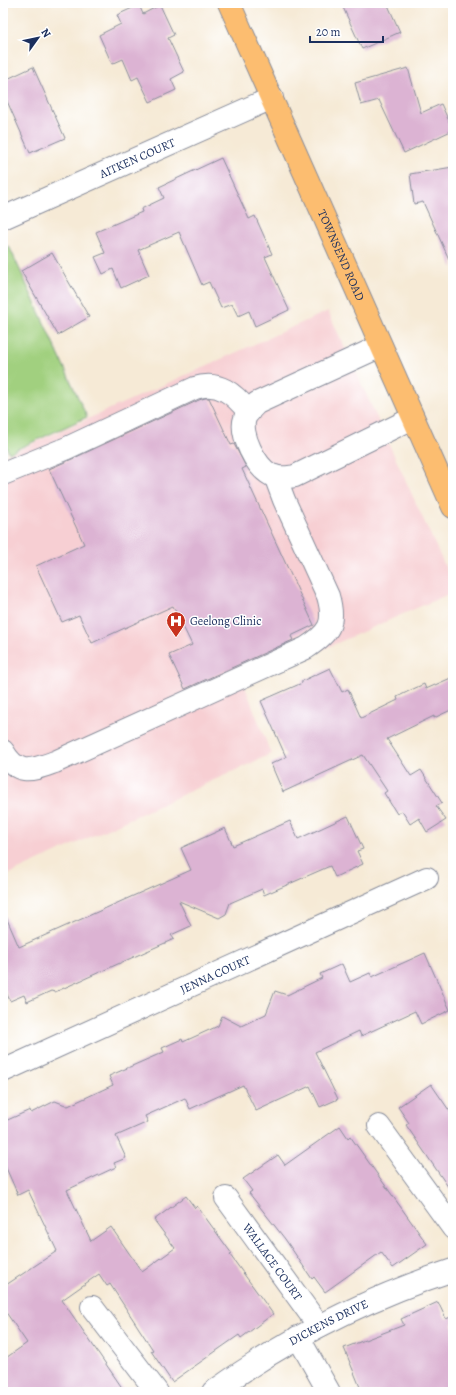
<svg xmlns="http://www.w3.org/2000/svg" width="456" height="1395" font-family="Alegreya,serif">
<rect width="100%" height="100%" fill="#fff"/>
<filter id="ink" filterUnits="userSpaceOnUse"><feTurbulence type="fractalNoise" baseFrequency=".025" numOctaves="2"/><feDisplacementMap in="SourceGraphic" scale="8" xChannelSelector="R" yChannelSelector="G"/><feConvolveMatrix kernelMatrix="1 2 1 2 8 2 1 2 1" color-interpolation-filters="sRGB"/></filter>
<filter id="wash" filterUnits="userSpaceOnUse"><feTurbulence type="fractalNoise" baseFrequency=".012" numOctaves="4" result="noise"/><feDisplacementMap in="SourceGraphic" scale="16" xChannelSelector="R" yChannelSelector="G"/><feGaussianBlur stdDeviation="0.9" result="paint"/><feColorMatrix in="noise" values="0 0 0 0 0 0 0 0 0 0 0 0 0 0 0 0 0 1.4 0 .05"/><feComposite in="paint" operator="in"/></filter>
<g filter="url(#wash)">
<rect width="100%" height="100%" fill="#f6ead6"/>
<path fill="#f7cfd3" d="M328 311 453 584V592L244 684 271 754 3 877V457Z"/>
<path fill="#a1d07f" stroke="#5e806e" d="M9 246 87 417 9 453 3 440V249Z"/>
<g id="blocks">
<path fill="#dcb3d3" d="M341 3H387L400 32 362 49Z
M139 5 143 14 160 5 174 35 168 38 184 72 171 79 176 90 150 102 138 77 132 80 123 59 112 64 99 35 121 24 117 15Z
M33 67 65 138 30 153 3 92V81Z
M408 68 421 113 441 104 453 130 404 153 379 100 361 105 355 83Z
M221 158 249 219 255 216 272 254 265 257 289 310 255 326 249 311 238 316 232 304 221 308 209 282 202 285 179 232 138 250 149 275 121 288 113 269 103 274 95 257 105 253 96 232 142 212 141 209 164 198 159 187Z
M453 167V268L423 202 414 204 410 174Z
M52 253 89 317 58 335 21 271Z
M205 398H209L231 445 234 444 246 467 242 469 314 625 291 636 293 640 185 689 169 655 192 645 173 606 92 643 79 615 62 622 36 566 84 544 49 469 72 459 199 400Z
M330 668 342 692 348 689 361 718 398 700 397 697 411 690 424 684 426 689 453 677V709L434 718V716L387 739 411 776 421 770 442 803 436 806 446 820 427 832 419 818 410 824 402 811 397 814 384 793 387 791 363 755 283 792 271 764 286 757 261 701 302 683V681Z
M348 816 363 849 357 851 363 864 335 877 330 866 264 895 262 889 230 903 226 914 219 918 179 901 191 926 171 935 174 939 55 992 51 991 27 1002 24 995 10 1001 3 985V910L19 947 191 870 181 848 225 828 233 846 290 821 298 839Z
M425 953 450 1010 421 1024 415 1011 361 1036 359 1031 315 1052 338 1099 320 1107 310 1086 256 1111 243 1085 190 1109 185 1098 145 1116 148 1122 116 1136 126 1158 114 1163 116 1167 67 1190 91 1241 111 1227 142 1272 175 1248 154 1220 186 1196 195 1208 197 1206 232 1254 230 1255 273 1314 241 1338 239 1335 172 1382 151 1351 153 1350 110 1284 107 1286 99 1274 62 1300 125 1392H3V1360L27 1343 3 1308V1287L57 1251 28 1190 18 1195 3 1161V1122L30 1110 31 1113 55 1101 68 1106 113 1085 109 1076 164 1052 162 1048 182 1039 183 1042 218 1026 222 1016 241 1026 266 1014 275 991 287 995 322 978 320 974 342 964 350 982 370 973 372 977Z
M431 1084 453 1116V1194L406 1125 409 1123 398 1107Z
M340 1126 348 1138 350 1136 427 1244 393 1268 381 1252 325 1292 314 1277 312 1279 285 1239 249 1193 252 1191 243 1179 278 1155 285 1165Z
M438 1302 446 1319 453 1316V1392H362L344 1348 404 1325 401 1319Z"/>
</g>
</g>
<g filter="url(#ink)">
<use href="#blocks" fill-opacity="0" stroke="#888c9a" stroke-width="1"/>
<g fill="none" stroke-linecap="round" stroke-linejoin="round">
<defs>
<g id="minor">
<path id="s1" d="M3 218 272 98"/>
<path d="M381 346 257 403C252 408 247 412 245 418 239 434 256 467 271 475 278 479 288 477 295 476L413 418"/>
<path d="M3 474 67 448 195 388C219 380 234 394 249 412"/>
<path d="M3 751C18 777 32 770 55 762L306 648C329 633 336 624 328 596L284 500 275 476"/>
<path id="s2" d="M3 1071 427 878"/>
<path d="M379 1126 453 1228"/>
<path id="s3" d="M226 1198 319 1326"/>
<path d="M92 1307 157 1392"/>
<path d="M298 1337 329 1392"/>
<path id="s4" d="M213 1392C286 1339 367 1298 453 1270"/>
</g>
<g id="major">
<path id="s5" d="M229 3 453 507"/>
</g>
</defs>
<use href="#minor" stroke="#888c9a" stroke-width="24"/>
<use href="#major" stroke="#888c9a" stroke-width="24"/>
<use href="#minor" stroke="#fff" stroke-width="22"/>
<use href="#major" stroke="#fcbd6f" stroke-width="22"/>
</g>
</g>
<defs>
<symbol id="hospital-pin" viewBox="-11 -11 22 30"><path d="M0 17L-7.5 6A9.5 9.5 0 1 1 7.5 6Z" fill="#c8321e" stroke="#fff"/><path d="M-5-5h3v3.5h4V-5h3V5h-3V1.5h-4V5h-3Z" fill="#fff"/></symbol>
</defs>
<g fill-rule="evenodd">
<use href="#hospital-pin" x="165" y="610" width="22" height="30"/>
</g>
<g text-anchor="middle" stroke-width="3" stroke-linejoin="round" paint-order="stroke">
<g font-size="12" fill="#1b2f5e" stroke="#fff">
<text dy="4" stroke="none"><textPath href="#s1" startOffset="147">AITKEN COURT</textPath></text>
<text dy="4" stroke="none"><textPath href="#s5" startOffset="276">TOWNSEND ROAD</textPath></text>
<text dy="4" stroke="none"><textPath href="#s2" startOffset="233">JENNA COURT</textPath></text>
<text dy="4" stroke="none"><textPath href="#s3" startOffset="79">WALLACE COURT</textPath></text>
<text dy="4" stroke="none"><textPath href="#s4" startOffset="135">DICKENS DRIVE</textPath></text>
</g>
<g font-size="12" fill="#1b2f5e" stroke="#fff" text-anchor="start">
<text x="190" y="625">Geelong Clinic</text>
</g>
</g>
<rect width="456" height="1395" fill="none" stroke="#fff" stroke-width="16"/>
<g transform="translate(38 38) rotate(57)" stroke="#ffffff" stroke-width="3" paint-order="stroke">
<path d="M0-3L7 15L0 10L-7 15Z" fill="#1b2f5e"/>
<text y="-6" font-size="11" font-weight="bold" text-anchor="middle" fill="#1b2f5e">N</text>
</g>
<path d="M310 36v6h73v-6" fill="none" stroke="#1b2f5e" stroke-width="2"/>
<text x="316" y="36" font-size="12" fill="#1b2f5e" stroke="#ffffff" stroke-width="3" paint-order="stroke">20 m</text>
</svg>
